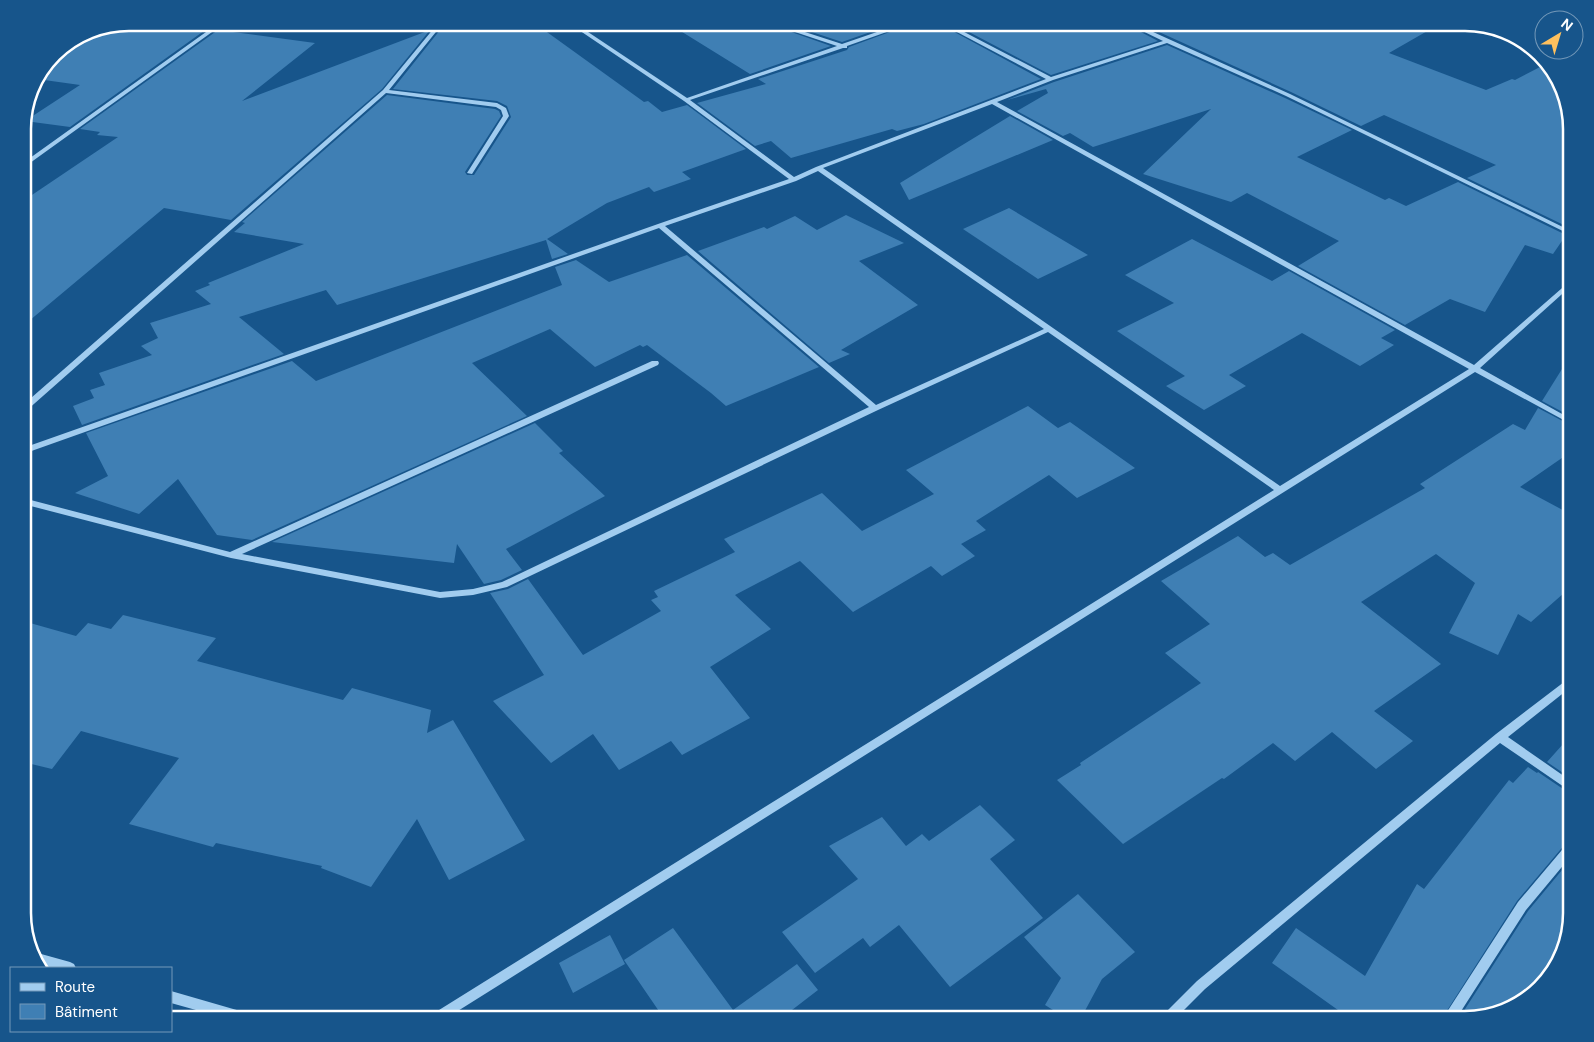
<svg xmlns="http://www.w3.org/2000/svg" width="1594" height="1042" font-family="'DM Sans',sans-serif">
<rect width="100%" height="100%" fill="#17558b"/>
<path fill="#3f7fb4" d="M129 22H192L206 24 201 28H208L70 127 25 121 80 85 37 79 47 63 115 25Z
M451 22H533L644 102 648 101 662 112 687 105 746 149 682 172 691 179 654 192 649 187 607 203 547 239 568 254 552 259 546 240 337 305 326 290 239 317 284 354 82 425 73 406 94 398 90 390 105 385 99 373 152 355 141 346 158 338 150 323 211 304 195 291 210 285 208 283 304 244 234 232 245 223 242 222 387 95 495 109 499 111 501 116 465 172 467 175H474L511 117 507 106 497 101 393 89 444 25Z
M666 22H763L831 46 750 74Z
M782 22H899L842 42Z
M917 22H936L1041 79 924 124 897 131 892 129 791 158 771 141 755 146 697 103 766 84 758 79 847 50 849 47Z
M950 22H1122L1158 41 1051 75Z
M1137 22H1443L1389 53 1486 90 1512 79 1515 80 1540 67 1553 71 1557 76 1572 129V225L1570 228 1467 178 1496 165 1384 115 1361 126 1291 92Z
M218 30 315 43 242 101 430 30 382 89 231 220 164 208 23 326V201L118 137 97 135 100 132 80 129Z
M1167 45 1285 98 1352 130 1297 157 1385 200 1389 198 1406 206 1458 182 1566 235 1553 254 1525 245 1485 312 1450 299 1405 325 1298 266 1339 241 1247 193 1231 202 1143 174 1211 109 1093 147 1070 133 1063 136 1017 111 1048 93 1046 89 1007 100 1054 82Z
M1010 116 1053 140 909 200 900 183Z
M1009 208 1088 255 1038 279 963 229Z
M846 215 904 243 859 261 918 305 841 350 850 354 829 363 698 251 764 227 767 229 795 216 817 230Z
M1192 239 1272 281 1289 271 1395 330 1381 338 1394 345 1360 366 1302 333 1229 375 1246 386 1204 410 1166 386 1185 376 1117 331 1174 303 1125 275Z
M687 255 819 367 726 406 711 393 647 345 643 347 640 345 595 367 550 329 472 363 527 416 252 540 217 535 178 479 139 514 75 493 108 476 86 433 292 361 316 381 562 285 555 267 576 260 609 282Z
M1572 353V417L1542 401Z
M1028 406 1058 428 1070 422 1135 468 1077 498 1049 475 976 521 986 530 961 544 975 556 942 576 931 566 853 612 800 561 735 595 771 629 710 667 750 718 682 755 671 741 619 770 593 734 551 763 493 701 544 675 490 593 508 589 528 579 583 655 661 611 651 600 658 597 654 591 735 552 724 539 822 493 862 531 934 494 906 470Z
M1538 408 1572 426V451L1520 487 1572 515V586L1531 622 1518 614 1498 655 1449 633 1475 583 1436 554 1361 602 1441 664 1374 711 1413 741 1376 769 1332 732 1295 761 1273 743 1224 779 1222 778 1123 844 1057 780 1081 765 1080 763 1201 683 1165 653 1210 624 1161 581 1238 536 1265 557 1273 553 1290 565 1425 488 1420 484 1513 424 1525 430Z
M535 423 563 451 559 453 605 496 506 549 522 570 501 580 484 584 457 544 454 563 272 542Z
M123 615 216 638 197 661 343 700 352 688 431 710 427 733 453 720 525 840 449 880 417 819 371 887 321 868 322 866 216 843 213 847 129 824 179 758 81 731 52 769 23 762V621L76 636 88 623 111 629Z
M1572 734V779L1547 762Z
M1528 767 1537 773 1538 772 1566 791 1572 792V841L1566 843 1517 901 1441 1020H1352L1272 963 1296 928 1365 976 1417 884 1424 889 1509 780 1513 783Z
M980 805 1015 840 990 859 1043 918 950 987 899 925 870 947 863 938 815 973 782 932 858 879 829 846 882 817 906 846 922 834 929 841Z
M1572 858V913L1554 972 1518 1005 1465 1020H1458L1528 911Z
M1078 894 1135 952 1102 979 1080 1020H1069L1045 1005 1061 978 1024 937Z
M673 928 733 1010 797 964 818 990 779 1020H665L624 960Z
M610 935 625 964 573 993 559 963Z"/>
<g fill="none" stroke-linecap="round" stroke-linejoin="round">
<path fill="#a1ccef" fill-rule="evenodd" d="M220 22H226L23 168V163Z
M439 22H444L389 90 497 103 506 108 509 116 472 174 467 173 503 116 501 110 496 107 386 93 26 411H23V405L383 90Z
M567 22H573L687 98 837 46 765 22H774L842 44 906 22H915L847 46V48H843L690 100 794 177 816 167 1046 79 938 22H945L1051 77 1163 41 1124 22H1131L1290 94 1571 231V235L1286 96 1167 43 1053 80 997 102 1474 365 1569 282 1571 281V286L1480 368 1571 419V424L1475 372 445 1019H429L431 1015 1274 490 1048 332 878 410 507 587 473 595 440 598 231 558 23 504V498L230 552 652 361H658L659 363 658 365 242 554 440 592 473 589 502 582 869 407 659 228 23 454V448L658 224 789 179 684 101ZM992 104 1469 369 1280 486 823 168ZM818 171 1044 329 876 405 665 226 796 181Z
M1571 678V687L1508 737 1571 781V790L1567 789 1500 743 1205 989 1175 1019H1161L1163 1015 1197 981 1496 734 1568 679Z
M1571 843V856L1526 910 1456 1019H1443L1445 1015 1518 902 1567 844Z
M34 952 70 962 74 964 76 968H50L36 964 33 953Z
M171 991 247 1013 251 1015 253 1019H228L171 1003Z"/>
</g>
<path d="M0 0H1594V1042H0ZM129 31H1465A98 98 0 0 1 1563 129V913A98 98 0 0 1 1465 1011H129A98 98 0 0 1 31 913V129A98 98 0 0 1 129 31Z" fill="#17558b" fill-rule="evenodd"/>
<path fill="none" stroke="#fff" stroke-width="2.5" d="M129 31H1465A98 98 0 0 1 1563 129V913A98 98 0 0 1 1465 1011H129A98 98 0 0 1 31 913V129A98 98 0 0 1 129 31Z"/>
<rect x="10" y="967" width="162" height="65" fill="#17558b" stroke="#7499b9"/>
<rect x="20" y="983" width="25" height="8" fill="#a1ccef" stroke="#7499b9"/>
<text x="55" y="992" font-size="15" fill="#ffffff">Route</text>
<rect x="20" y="1004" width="25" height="15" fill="#3f7fb4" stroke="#7499b9"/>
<text x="55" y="1017" font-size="15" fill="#ffffff">Bâtiment</text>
<g transform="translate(1559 35) rotate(38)"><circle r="24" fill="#17558b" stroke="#7499b9"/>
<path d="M0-4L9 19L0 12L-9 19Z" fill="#ffc15e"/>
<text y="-8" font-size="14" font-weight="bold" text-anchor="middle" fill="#ffffff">N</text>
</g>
</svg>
